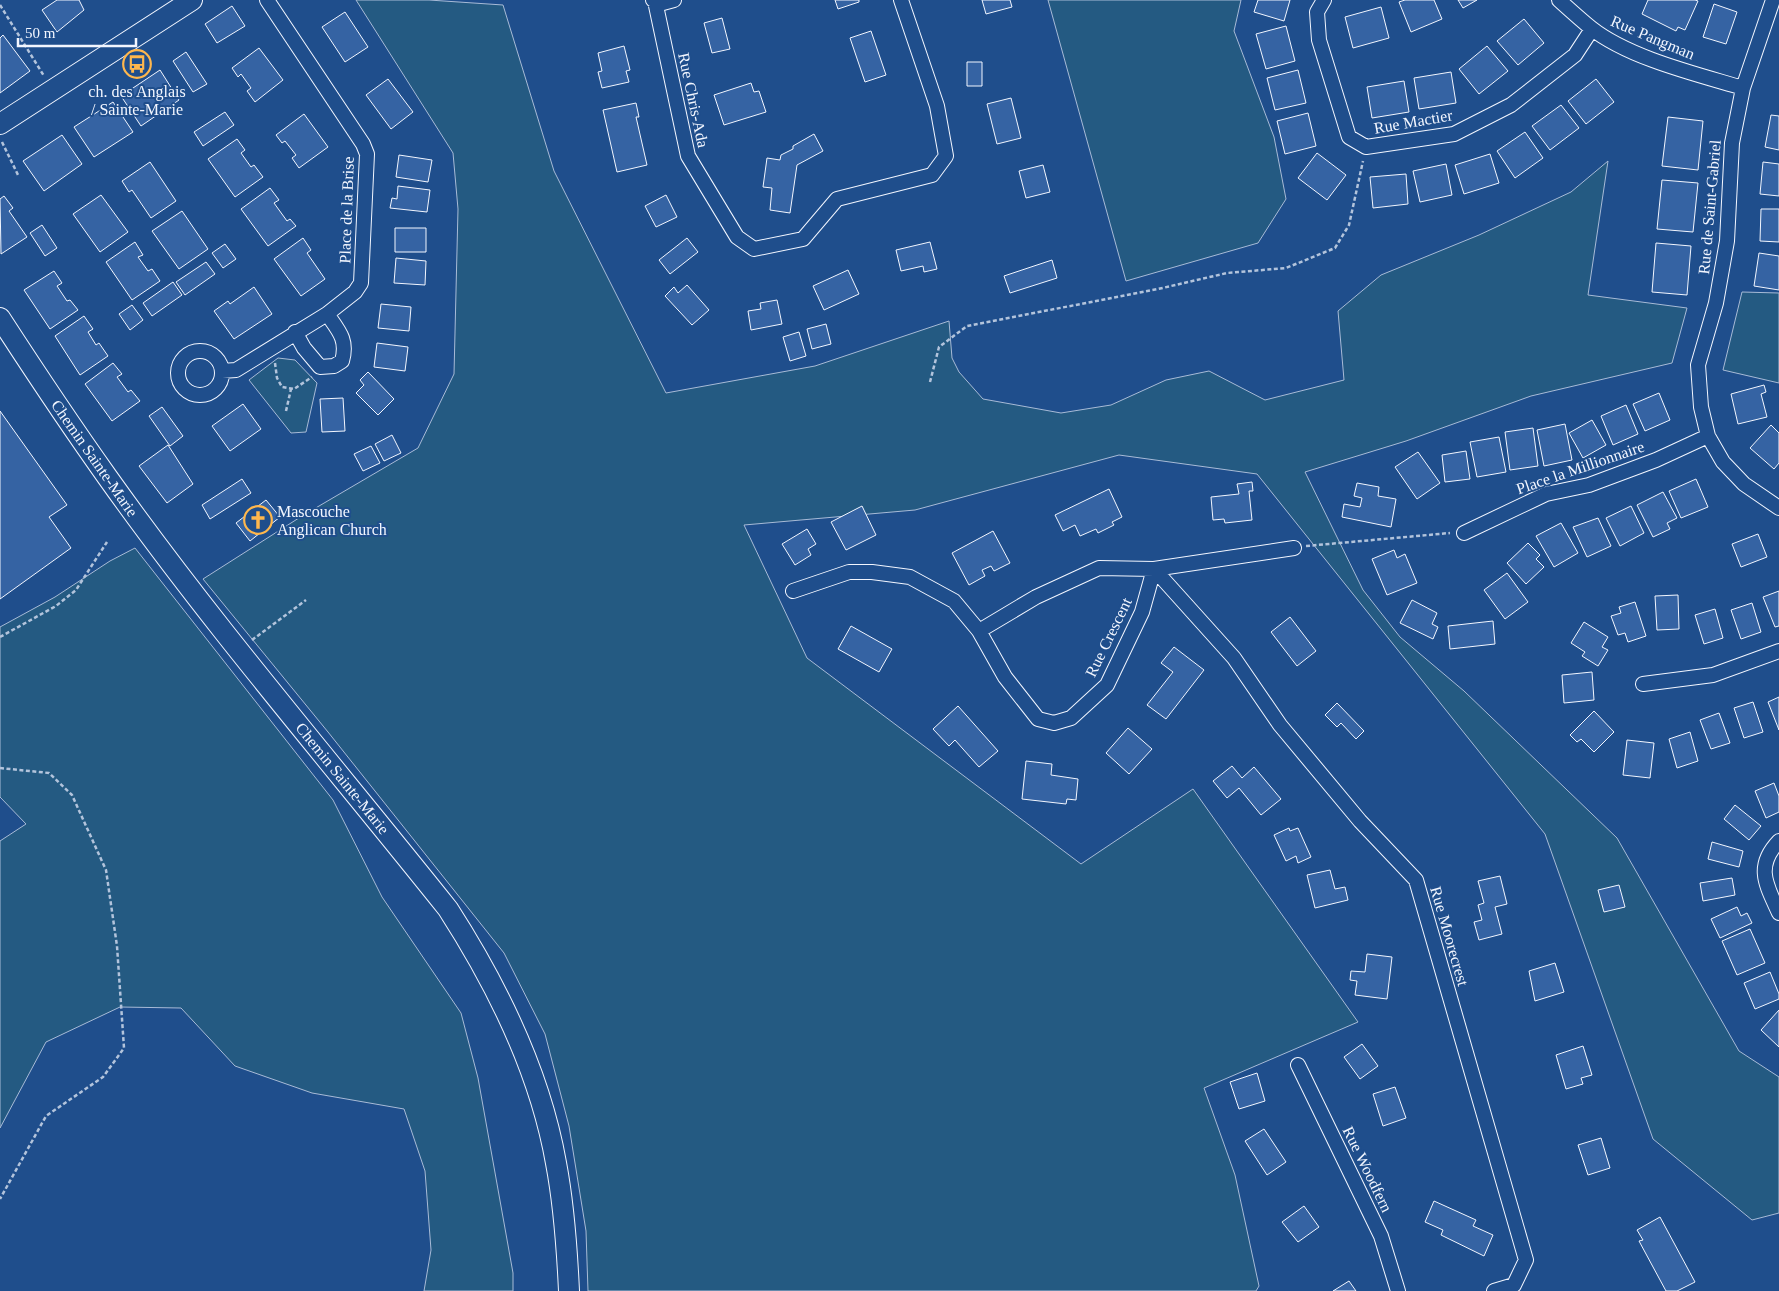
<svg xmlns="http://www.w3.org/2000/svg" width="1779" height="1291" font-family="'Times New Roman',serif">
<rect width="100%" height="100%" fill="#1f4e8c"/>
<path fill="#245a82" stroke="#a8bbd7" d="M356 0H429L503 5 554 171 666 393 815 366 949 321 952 358 959 372 983 399 1061 413 1111 405 1166 380 1209 371 1265 400 1344 380 1338 311 1381 275 1479 235 1571 192 1608 161 1588 295 1687 308 1672 363 1531 396 1406 441 1305 472 1363 590 1400 637 1464 691 1617 838 1739 1051 1779 1077V1213L1752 1220 1653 1139 1545 834 1257 474 1119 455 915 510 744 525 807 658 1081 864 1193 789 1358 1022 1204 1088 1235 1175 1259 1286 1256 1291H588L586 1231 569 1126 545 1034 504 953 328 732 203 579 302 516 418 448 454 374 458 209 453 153Z
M1048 0H1241L1234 31 1274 137 1286 199 1258 243 1126 281Z
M1742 292 1779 293V383L1723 370Z
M278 358 295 360 317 383 306 432 291 433 249 380Z
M135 548 333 800 382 897 461 1013 478 1078 513 1273V1291H424L431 1250 425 1171 404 1109 312 1093 235 1066 181 1008 120 1007 46 1042 0 1128V841L26 824 0 797V627L55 597 110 561Z"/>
<path fill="#3563a3" stroke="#f2f6ff" d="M57 0H79L84 10 57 32 42 10Z
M835 0H859V2L838 9Z
M982 0H1010L1012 7 986 14Z
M1258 0H1290L1284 21 1254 12Z
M1405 0H1434L1442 19 1411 32 1399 2Z
M1458 0H1477L1463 8Z
M1648 0H1695L1698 1 1685 30 1678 27 1676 31 1642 14Z
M1714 4 1737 12 1726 44 1703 37Z
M232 6 245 26 217 43 205 24Z
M1381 7 1389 38 1353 48 1345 17Z
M345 12 368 47 345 62 322 27Z
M722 18 730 49 712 53 704 23Z
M1524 19 1544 43 1518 65 1497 41Z
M1286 26 1295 61 1266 69 1256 34Z
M871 31 886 75 865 82 850 38Z
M3 35 30 71 0 93V38Z
M624 46 630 70 626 71 629 82 602 88 598 72 602 71 598 53Z
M1487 46 1508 71 1479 94 1459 69Z
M259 48 283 80 255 102 247 91 251 88 241 74 238 77 232 68Z
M186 52 207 84 193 92 173 61Z
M967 62H982V86H967Z
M160 70 179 100 141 126 121 96Z
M1298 70 1306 103 1275 110 1267 78Z
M1451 72 1456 103 1419 109 1414 78Z
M388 79 413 112 391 129 366 95Z
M1596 79 1614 102 1586 124 1568 101Z
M1404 81 1409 112 1372 118 1367 87Z
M751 83 754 92 759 91 766 112 724 125 714 95Z
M1011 98 1021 138 997 144 987 104Z
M113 102 133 132 94 157 74 127Z
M636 103 639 117H636L647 165 617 172 603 110Z
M1561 105 1579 128 1550 150 1532 126Z
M225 112 234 125 203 146 194 132Z
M1308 113 1316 146 1285 154 1277 121Z
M304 114 328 147 299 168 292 158 296 155 285 141 282 143 276 135Z
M1771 115 1779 116V150L1765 147Z
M1668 117 1703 121 1698 170 1662 166Z
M1525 132 1543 158 1515 178 1497 151Z
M814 134 823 151 797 165 790 213 770 210 772 188 763 187 767 158 780 160 781 155 793 149V146Z
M62 135 82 164 44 191 23 161Z
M237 139 245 150 241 153 251 167 254 165 263 177 235 197 208 159Z
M1317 153 1346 175 1327 200 1298 178Z
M1490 154 1499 183 1464 194 1455 165Z
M399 155 432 160 428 182 396 177Z
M150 162 176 201 151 218 132 190 129 192 122 181Z
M1763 162 1779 164V196L1760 194Z
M1446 164 1452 195 1420 202 1413 171Z
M1043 165 1050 192 1026 198 1019 171Z
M1406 174 1408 204 1373 208 1370 177Z
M1662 180 1698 183 1693 232 1657 229Z
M398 186 430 190 427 212 390 208 392 198 397 199Z
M270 188 279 200 274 203 287 221 290 219 296 226 268 246 241 209Z
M101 195 128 232 100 252 73 214Z
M666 195 677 217 656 227 645 206Z
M4 196 13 208 9 211 27 237 1 254 0 199Z
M1761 209H1779V242L1760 241Z
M182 211 208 249 179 269 152 231Z
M42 225 57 248 45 256 30 233Z
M395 228H426V252H395Z
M303 238 311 250 307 253 325 279 301 296 274 259Z
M687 238 698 252 670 274 659 260Z
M135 242 143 255 138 257 148 271 152 269 160 281 132 300 106 262Z
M930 242 937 269 924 272 923 266 901 271 896 250Z
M1656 243 1691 246 1687 295 1652 292Z
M225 244 236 259 223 268 212 253Z
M1759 253 1779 256V290L1754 286Z
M396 258 426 261 425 285 394 283Z
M1052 260 1057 278 1010 293 1004 276Z
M206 262 215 274 185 295 176 282Z
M848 270 859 294 824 310 813 286Z
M54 271 62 283 57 286 67 301 70 300 78 310 50 329 24 290Z
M173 282 182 295 152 316 143 303Z
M687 285 709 310 692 325 665 296 674 287 678 293Z
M254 287 272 314 234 339 214 311 228 301 230 304Z
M777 300 782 324 751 330 748 311 761 309 760 303Z
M381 304 411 307 409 331 378 328Z
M132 305 143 320 130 330 119 314Z
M84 316 93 329 88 332 96 345 99 343 108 356 80 375 55 336Z
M826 324 831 344 812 349 807 329Z
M799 332 806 356 790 361 783 337Z
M377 343 408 347 405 371 374 367Z
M113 363 122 374 117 377 128 392 131 390 140 401 112 421 85 384Z
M368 372 394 399 378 415 356 393 364 385 360 380Z
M1764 385 1766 392 1761 394 1767 417 1738 424 1731 394Z
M1659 393 1670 420 1645 431 1633 404Z
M343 398 345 431 322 432 320 399Z
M243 404 261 429 230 451 212 426Z
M1626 405 1638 434 1613 445 1601 416Z
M162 407 183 436 170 446 149 416Z
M0 411 67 505 49 517 71 548 0 599Z
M1592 420 1606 445 1583 458 1569 433Z
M1565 424 1572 460 1544 466 1537 430Z
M1771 425 1779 433V463L1774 469 1750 448Z
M1533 428 1538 466 1510 470 1505 432Z
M392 435 401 453 384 461 375 444Z
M1499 437 1506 472 1477 477 1470 442Z
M168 445 193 484 167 503 139 466Z
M371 446 380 463 363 471 354 454Z
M1466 451 1470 479 1445 482 1442 455Z
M1418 452 1440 483 1417 499 1395 467Z
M242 479 251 493 210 519 202 505Z
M1696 479 1708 507 1681 518 1669 491Z
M1252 482 1253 491H1249L1252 520 1225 523 1224 519 1213 520 1211 497 1239 494 1237 484Z
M1357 483 1379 487 1378 496 1396 499 1391 527 1342 517 1344 504 1360 507 1362 498 1354 496Z
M1109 489 1122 517 1112 522 1114 525 1098 533 1096 529 1080 536 1075 525 1063 531 1055 515Z
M1663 492 1677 518 1667 523 1670 529 1653 537 1637 505Z
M266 500 280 517 250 541 236 523Z
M862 506 876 535 846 550 831 522Z
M1631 506 1644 533 1620 546 1606 518Z
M1598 518 1611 546 1587 557 1573 527Z
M1561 523 1578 553 1554 567 1536 536Z
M807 529 816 544 808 549 811 555 795 565 782 544Z
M993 531 1010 563 994 571 991 566 982 570 985 576 969 585 952 553Z
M1758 534 1767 557 1741 567 1732 544Z
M1528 543 1540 555 1536 559 1544 567 1526 584 1507 563Z
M1394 550 1397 558 1405 554 1417 583 1387 595 1372 559Z
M1507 573 1528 602 1505 619 1484 590Z
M1779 591V626L1775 627 1763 597Z
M1678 595 1679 629 1657 630 1655 596Z
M1412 600 1437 613 1432 624 1438 627 1433 639 1400 623Z
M1635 602 1646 636 1628 642 1625 633 1618 635 1611 616 1621 613 1619 607Z
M1752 603 1761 632 1741 639 1731 610Z
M1715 609 1723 638 1704 644 1695 615Z
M1290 617 1316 651 1297 666 1271 632Z
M1493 621 1495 644 1450 649 1448 626Z
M1584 622 1608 637 1602 647 1608 650 1598 666 1582 656 1585 652 1571 643Z
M851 626 892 649 879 672 838 649Z
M1174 647 1204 670 1166 719 1147 705 1173 672 1161 663Z
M1592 672 1594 700 1564 703 1562 675Z
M1779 697V730L1768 702Z
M1753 702 1763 732 1744 738 1734 708Z
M1337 703 1364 731 1356 739 1341 723 1337 727 1325 715Z
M958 706 998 751 979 767 955 740 949 746 933 729Z
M1594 711 1614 732 1594 752 1581 739 1577 742 1570 735Z
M1719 713 1730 743 1711 749 1700 720Z
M1128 728 1152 749 1129 774 1106 753Z
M1690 732 1698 761 1677 768 1669 739Z
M1627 740 1654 743 1650 778 1623 775Z
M1026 761 1052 764 1051 775 1078 779 1076 800 1067 799 1066 804 1022 799Z
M1232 766 1242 778 1254 767 1281 799 1261 815 1239 788 1227 798 1213 781Z
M1774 783 1779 796V812L1766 818 1755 791Z
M1735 805 1761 826 1749 840 1724 819Z
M1289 828 1290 831 1298 828 1311 857 1298 863 1296 856 1286 861 1274 835Z
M1712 842 1743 851 1739 867 1708 859Z
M1330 870 1335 889 1345 887 1348 900 1315 908 1307 875Z
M1500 876 1507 904 1495 907 1502 934 1479 940 1474 922 1482 920 1478 905 1484 903 1478 881Z
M1732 878 1735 895 1703 901 1700 883Z
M1619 885 1625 907 1604 912 1598 890Z
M1737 907 1741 916 1747 913 1752 923 1720 938 1711 919Z
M1750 929 1765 963 1737 975 1722 941Z
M1367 954 1392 957 1387 999 1355 995 1357 981 1350 980 1351 971 1365 972Z
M1555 963 1564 992 1535 1001 1529 971Z
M1770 972 1779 994V999L1755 1009 1744 983Z
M1779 1010V1047L1761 1030Z
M1362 1044 1378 1066 1360 1079 1344 1057Z
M1583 1046 1592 1075 1581 1078 1583 1084 1566 1089 1556 1055Z
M1257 1073 1265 1101 1239 1109 1230 1082Z
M1395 1087 1406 1118 1383 1126 1373 1094Z
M1264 1129 1286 1162 1267 1175 1245 1141Z
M1601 1138 1610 1168 1588 1175 1578 1145Z
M1434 1201 1476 1220 1473 1226 1493 1235 1484 1256 1441 1235 1443 1230 1425 1222Z
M1304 1206 1319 1227 1298 1242 1282 1222Z
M1660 1217 1695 1282 1677 1291H1666L1639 1241 1643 1240 1637 1230Z
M1349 1281 1356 1291H1333Z"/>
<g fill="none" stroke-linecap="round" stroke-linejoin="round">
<defs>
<path id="street" d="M653 0 663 3 674 0
M1324 0 1317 12 1319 40 1349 137 1366 147 1454 134 1511 105 1575 55 1592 29
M1559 0C1569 9 1580 19 1591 28 1629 58 1696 74 1743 88
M1773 0 1743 88 1732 143 1727 241 1716 303 1698 365 1701 407 1708 436 1723 462 1744 484 1779 508
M655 1 688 156 737 237 754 249 803 239 837 199 932 175 946 156 937 106 901 0
M295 332 304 348 320 367 334 366 342 361C348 340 339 331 327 314
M178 373a22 22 0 1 1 44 0a22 22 0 1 1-44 0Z
M222 371 236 370 327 314 355 292 361 283 367 154 363 144 267 0
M1464 533 1546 494 1589 485 1656 460 1708 436
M1154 569 1234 658 1280 725 1360 821 1416 880 1526 1260 1514 1285 1494 1291
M1154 569 1142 612 1107 685 1071 718 1054 723 1038 719 1005 677 979 631 1036 597 1099 568 1154 569 1294 548
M793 591 849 572H872L910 577 954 601 979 631
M1643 684 1713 675 1779 651
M1779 841C1754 867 1767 886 1779 913
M1298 1065 1381 1236 1398 1291"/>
<path id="secondary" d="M0 124 192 0
M0 318C35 372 71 426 108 478 214 627 334 766 448 909 497 985 540 1072 556 1163 564 1205 567 1248 569 1291"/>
</defs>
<use href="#street" stroke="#f2f6ff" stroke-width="16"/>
<use href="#secondary" stroke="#f2f6ff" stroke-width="22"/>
<path stroke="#b3c4dc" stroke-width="2.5" stroke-dasharray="4 2.5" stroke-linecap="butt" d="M0 5 44 76
M2 142 19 177
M275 363 277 378 282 387 294 389 312 377
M930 382 939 347 967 326 1158 289 1227 273 1286 268 1335 248 1349 225 1363 161
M286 411 291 389
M1306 546 1450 533
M0 637 56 606 76 590 107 542
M252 640 306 600
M0 768 49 773 72 795 106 870 117 946 124 1048 103 1077 46 1116 0 1199"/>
<use href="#street" stroke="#1f4e8c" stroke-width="14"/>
<use href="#secondary" stroke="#1f4e8c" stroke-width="20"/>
</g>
<defs>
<symbol id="bus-ring" viewBox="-11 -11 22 22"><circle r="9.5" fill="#1f4e8c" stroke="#ffb74d" stroke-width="1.5"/><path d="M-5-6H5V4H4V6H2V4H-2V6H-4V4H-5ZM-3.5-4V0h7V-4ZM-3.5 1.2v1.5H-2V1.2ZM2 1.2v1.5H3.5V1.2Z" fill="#ffb74d"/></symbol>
<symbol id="church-ring" viewBox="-11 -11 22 22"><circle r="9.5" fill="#1f4e8c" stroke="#ffb74d" stroke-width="1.5"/><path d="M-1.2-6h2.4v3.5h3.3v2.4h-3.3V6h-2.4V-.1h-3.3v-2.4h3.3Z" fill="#ffb74d"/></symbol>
</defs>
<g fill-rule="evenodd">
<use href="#bus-ring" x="121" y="48" width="32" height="32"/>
<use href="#church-ring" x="242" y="504" width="32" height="32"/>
</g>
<g text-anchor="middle" stroke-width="4" stroke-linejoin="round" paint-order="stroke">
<g font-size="16" fill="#f2f6ff" stroke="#1f4e8c">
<text transform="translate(1653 37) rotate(23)" y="6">Rue Pangman</text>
<text transform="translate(694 100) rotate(78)" y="6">Rue Chris-Ada</text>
<text transform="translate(1413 121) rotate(-10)" y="6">Rue Mactier</text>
<text transform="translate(1709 207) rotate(-85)" y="6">Rue de Saint-Gabriel</text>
<text transform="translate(346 210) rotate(-88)" y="6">Place de la Brise</text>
<text transform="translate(95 458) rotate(55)" y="6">Chemin Sainte-Marie</text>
<text transform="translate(1580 467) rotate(-19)" y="6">Place la Millionnaire</text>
<text transform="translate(1108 637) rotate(-64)" y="6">Rue Crescent</text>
<text transform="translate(343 778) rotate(51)" y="6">Chemin Sainte-Marie</text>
<text transform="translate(1450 936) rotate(74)" y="6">Rue Moorecrest</text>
<text transform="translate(1368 1169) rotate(64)" y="6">Rue Woodfern</text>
</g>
<g font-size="16" fill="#f2f6ff" stroke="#1f4e8c">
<text x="137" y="97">ch. des Anglais<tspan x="137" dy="18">/ Sainte-Marie</tspan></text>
<text x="277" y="517" text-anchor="start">Mascouche<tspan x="277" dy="18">Anglican Church</tspan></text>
</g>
</g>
<path d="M18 38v8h118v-8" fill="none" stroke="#f2f6ff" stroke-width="2.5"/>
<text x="25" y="38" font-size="15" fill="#f2f6ff" stroke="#1f4e8c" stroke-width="4" paint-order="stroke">50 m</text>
</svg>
